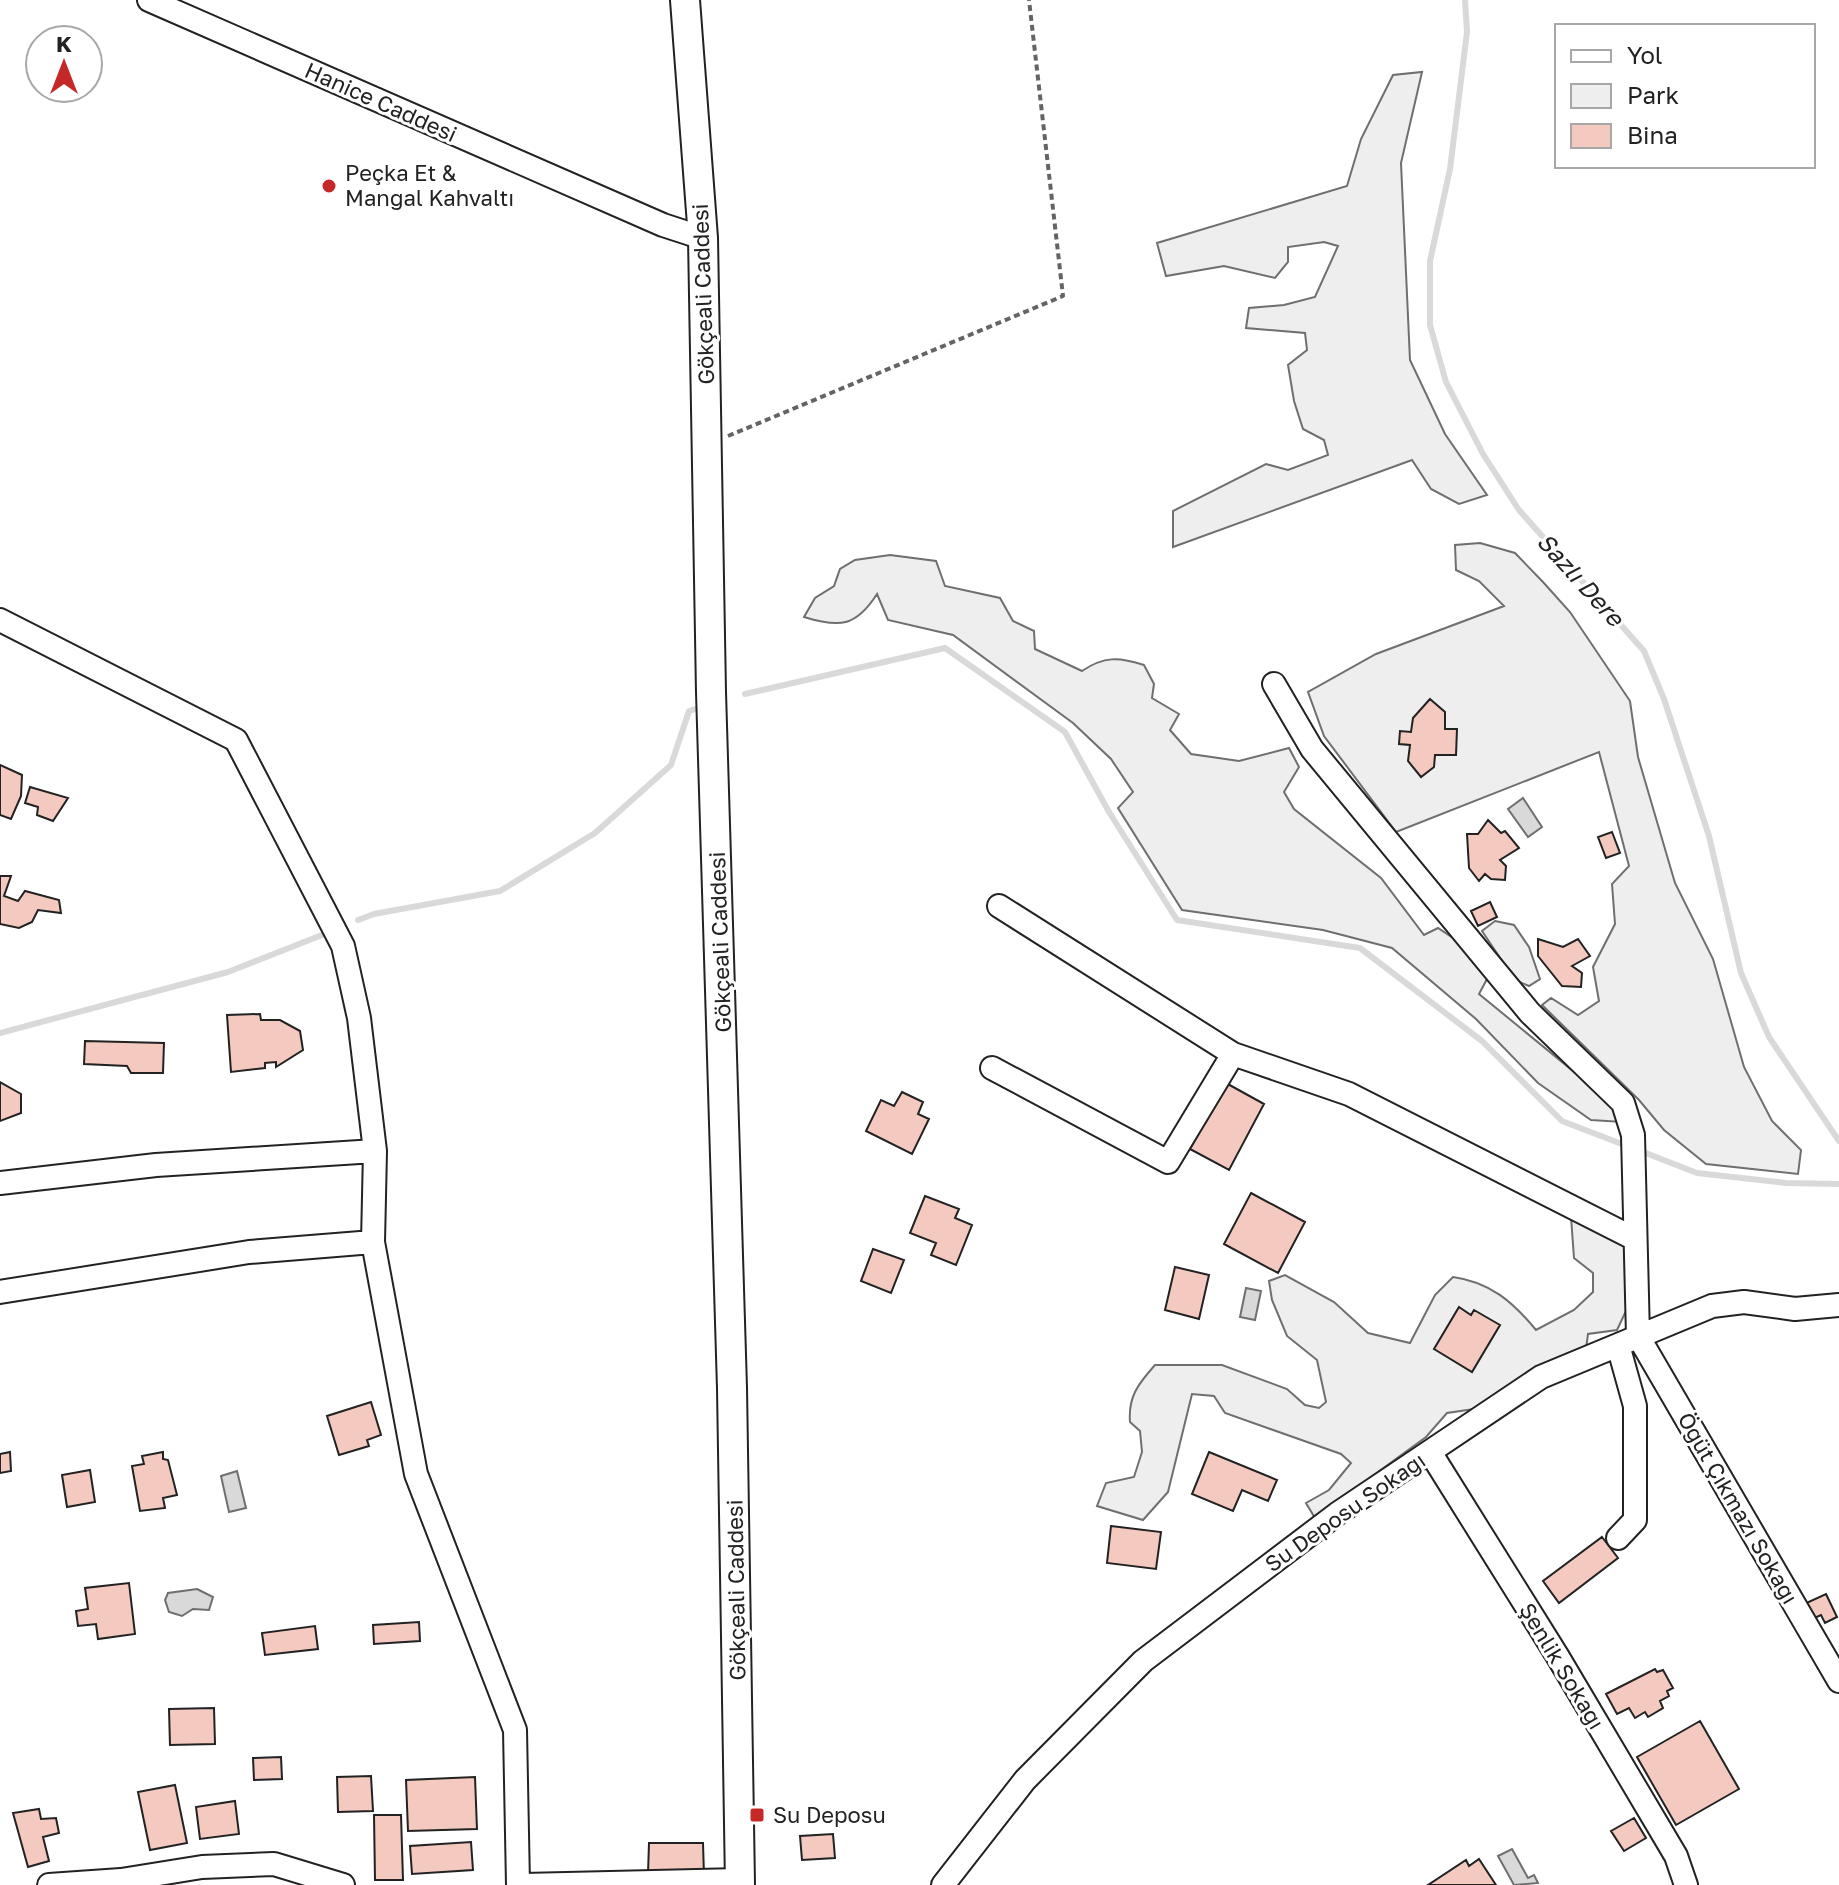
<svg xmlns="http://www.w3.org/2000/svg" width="1839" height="1885" font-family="'Golos Text',sans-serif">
<rect width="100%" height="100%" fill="#fff"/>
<path fill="#eee" stroke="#6f6f6f" stroke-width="2" d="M1422 72 1401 163 1410 360 1445 434 1487 495 1459 504 1431 489 1412 460 1173 547V511L1266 464 1288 470 1328 455 1324 440 1303 429 1294 401 1288 365 1307 350 1305 333 1246 328 1249 308 1284 305 1315 297 1338 246 1324 242 1288 247V262L1275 278 1224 266 1166 276 1157 243 1347 186 1361 139 1393 75Z
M1480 543 1515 553 1543 582 1570 612 1630 701 1638 757 1675 883 1713 959 1744 1067 1772 1121 1801 1150 1798 1174 1706 1164 1664 1130 1639 1100 1542 1005 1551 998 1578 1015 1599 1001 1593 967 1615 924 1612 884 1629 866 1599 752 1396 832 1324 736 1308 692 1376 654 1504 606 1479 581 1456 570 1455 545Z
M890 555 936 561 945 586 1000 598 1013 621 1034 631 1035 649 1082 671C1104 656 1119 657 1144 665L1154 684 1152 698 1179 714 1170 730 1191 754 1239 761 1289 748 1299 767 1284 792 1294 809 1381 878 1424 935 1438 928 1462 944 1487 979 1479 994 1612 1103 1622 1122 1591 1120 1538 1083 1476 1019 1392 948 1323 930 1182 910 1118 808 1133 792 1111 759 1073 723 953 635 888 620 877 594C856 627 839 628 804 617L815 598 834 586 840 569 855 560Z
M1495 921 1514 925 1529 947 1540 979 1529 986 1515 980 1482 931Z
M1571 1217 1614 1229 1630 1253 1626 1311 1617 1330 1588 1334 1586 1349 1481 1408 1447 1413 1426 1437 1315 1518 1306 1503 1329 1490 1351 1463 1341 1454 1225 1413 1214 1396 1192 1394 1168 1492 1143 1520 1097 1506 1106 1483 1134 1477 1142 1452 1140 1431 1130 1422C1128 1397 1138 1384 1155 1365H1222L1287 1389 1305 1405 1319 1408 1326 1402 1317 1360 1287 1336 1272 1300 1269 1281 1285 1275 1334 1302 1368 1333 1410 1343 1435 1295 1453 1277C1490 1282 1513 1302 1536 1330L1574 1310 1593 1292V1273L1574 1258Z"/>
<path fill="#d9d9d9" stroke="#6f6f6f" stroke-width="2" d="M1523 798 1542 827 1528 837 1508 809Z
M1246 1288 1261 1291 1255 1320 1240 1317Z
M237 1471 246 1508 229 1512 221 1476Z
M197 1589 213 1597 209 1610 193 1609 182 1616 169 1612 165 1600 168 1593Z
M1512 1849 1528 1878 1534 1875 1538 1883 1514 1885 1498 1856Z"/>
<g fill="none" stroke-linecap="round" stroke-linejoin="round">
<path stroke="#d9d9d9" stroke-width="6" d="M1465 0 1467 32 1450 169 1430 261V325L1446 382 1483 454 1519 510 1644 651 1664 699 1709 836 1741 973 1769 1037 1839 1141
M745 694 945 648 1065 732 1109 812 1177 920 1360 948 1482 1041 1562 1121 1627 1146
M358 920 374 914 500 891 595 833 671 765 689 711 705 706
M0 1033 228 972 327 933
M1638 1150 1697 1173 1786 1183 1839 1184"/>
</g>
<path fill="#f3c9c0" stroke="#222" stroke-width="2" d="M1430 699 1445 712V729H1457L1456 755H1435L1434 767 1421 777 1408 761 1410 745 1399 744 1400 731 1411 732 1413 718Z
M0 765 22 775 21 796 11 819 0 815Z
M30 787 68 798 53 821 37 815 38 807 25 803Z
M1488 820 1501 833 1505 831 1519 848 1500 860 1506 866 1505 880 1491 879 1485 874 1479 881 1469 868 1467 834H1478Z
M1612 832 1620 853 1606 858 1598 837Z
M0 876H11L4 896 18 901 25 891 59 900 61 913 38 910 32 922 19 928 0 924Z
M1490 902 1497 917 1478 926 1471 911Z
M1538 939 1563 947 1578 939 1590 956 1572 966 1582 973 1581 987 1562 986 1538 956Z
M260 1014 261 1020H280L300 1031 303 1050 276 1067V1062L265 1063V1068L231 1072 227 1015Z
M85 1041 164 1043 163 1073H131L127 1066 84 1064Z
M0 1082 21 1094V1113L0 1121Z
M1226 1083 1264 1104 1229 1170 1190 1149Z
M902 1092 923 1102 918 1114 929 1119 912 1154 866 1131 881 1100 894 1106Z
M1251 1193 1305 1222 1278 1273 1224 1244Z
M925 1196 959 1209 955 1218 972 1225 956 1265 931 1255 936 1243 910 1233Z
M873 1249 904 1260 891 1293 861 1281Z
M1175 1267 1209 1275 1199 1319 1165 1310Z
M1459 1307 1471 1315 1474 1310 1500 1325 1472 1372 1434 1349Z
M371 1402 381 1435 367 1440 369 1446 339 1455 327 1416Z
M10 1452 11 1471 0 1473V1454Z
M163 1452V1459L168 1460 177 1495 163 1498 165 1508 140 1511 132 1466 144 1464 142 1456Z
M1209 1452 1277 1480 1268 1501 1242 1490 1233 1511 1192 1494Z
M90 1470 95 1502 67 1507 62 1475Z
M1111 1526 1161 1532 1156 1569 1107 1563Z
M1602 1537 1618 1558 1559 1603 1543 1581Z
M129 1583 135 1634 98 1639 96 1624 78 1626 76 1611 88 1609 85 1588Z
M1826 1594 1837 1617 1825 1623 1821 1615 1810 1620 1802 1605Z
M419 1622 420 1641 374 1644 373 1625Z
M315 1626 318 1649 265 1655 262 1633Z
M1655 1669 1657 1672 1663 1670 1673 1688 1667 1691 1669 1696 1660 1701 1663 1708 1648 1717 1645 1712 1635 1718 1629 1708 1617 1714 1606 1694Z
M214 1708 215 1744 170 1745 169 1709Z
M1700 1721 1739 1789 1676 1825 1637 1757Z
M281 1757 282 1779 254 1780 253 1758Z
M371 1776 373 1811 338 1812 337 1777Z
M475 1777 477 1829 408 1831 406 1780Z
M175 1785 187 1843 150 1850 138 1792Z
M235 1801 239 1834 200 1839 196 1807Z
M39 1809 41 1819 56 1818 59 1833 43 1837 49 1861 28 1867 13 1813Z
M374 1815H401L403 1880H375Z
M1634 1818 1646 1838 1624 1851 1611 1831Z
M833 1834 835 1858 802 1860 800 1836Z
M471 1842 473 1870 412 1874 410 1846Z
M649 1843H703L704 1876 648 1874Z
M1479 1859 1496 1885H1428L1466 1860 1469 1866Z"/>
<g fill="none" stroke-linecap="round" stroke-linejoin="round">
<defs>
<path id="minor" d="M149 0 663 225 703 238
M0 620 236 740 343 946 359 1018 375 1151 373 1242 416 1474 515 1730 518 1885
M1274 684 1312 749 1530 1013 1623 1103 1633 1135 1638 1336 1839 1681
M999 906 1233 1054 1349 1094 1635 1239
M992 1068 1168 1162 1233 1054
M0 1183 156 1165 375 1151
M0 1292 249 1252 373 1242
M1618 1345 1635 1406V1520L1618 1538
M1430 1452 1558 1657 1676 1856 1686 1885
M49 1885 121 1880 202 1867 274 1864 343 1885
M523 1885 740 1880
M943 1885 1025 1780 1143 1661 1337 1514 1541 1377 1712 1306 1744 1302 1795 1309 1839 1305"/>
<path id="major" d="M685 0 703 238 711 692 732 1388 740 1885"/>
</defs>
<use href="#minor" stroke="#222" stroke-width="26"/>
<use href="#major" stroke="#222" stroke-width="32"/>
<path stroke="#646464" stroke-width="4" stroke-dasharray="6 4" stroke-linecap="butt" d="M728 436 1063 296 1029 0"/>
<use href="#minor" stroke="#fff" stroke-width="22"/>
<use href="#major" stroke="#fff" stroke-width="28"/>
</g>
<g fill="#c62828" stroke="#fff" stroke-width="3">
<circle cx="329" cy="186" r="8"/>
<rect x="749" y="1807" width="16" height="16" rx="4"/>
</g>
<g text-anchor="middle" stroke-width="6" stroke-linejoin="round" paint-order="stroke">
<g font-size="22" fill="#222" stroke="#fff">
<text transform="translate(381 102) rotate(24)" y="8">Hanice Caddesi</text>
<text transform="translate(703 294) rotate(-92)" y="8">Gökçeali Caddesi</text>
<text transform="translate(720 942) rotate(-92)" y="8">Gökçeali Caddesi</text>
<text transform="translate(1738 1508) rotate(60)" y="8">Öğüt Çıkmazı Sokağı</text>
<text transform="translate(1345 1512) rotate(-35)" y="8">Su Deposu Sokağı</text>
<text transform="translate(736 1590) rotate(-91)" y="8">Gökçeali Caddesi</text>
<text transform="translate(1562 1666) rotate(59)" y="8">Şenlik Sokağı</text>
</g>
<g font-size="22" fill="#222" stroke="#fff" text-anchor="start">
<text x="345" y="181">Peçka Et &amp;<tspan x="345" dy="25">Mangal Kahvaltı</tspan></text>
<text x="773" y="1823">Su Deposu</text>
</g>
<g font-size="24" font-style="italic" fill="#222" stroke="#fff">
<text transform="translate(1580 580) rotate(48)" y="8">Sazlı Dere</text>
</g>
</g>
<rect x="1555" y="24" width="260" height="144" fill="#ffffff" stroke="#a7a7a7" stroke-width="2"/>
<rect x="1571" y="50" width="40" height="12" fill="#ffffff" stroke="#a7a7a7" stroke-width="2"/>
<text x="1627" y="64" font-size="24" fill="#222222">Yol</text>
<rect x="1571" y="84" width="40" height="24" fill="#eeeeee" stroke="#a7a7a7" stroke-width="2"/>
<text x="1627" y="104" font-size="24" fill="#222222">Park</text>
<rect x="1571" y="124" width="40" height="24" fill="#f3c9c0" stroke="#a7a7a7" stroke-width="2"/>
<text x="1627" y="144" font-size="24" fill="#222222">Bina</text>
<g transform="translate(64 64)"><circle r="38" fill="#ffffff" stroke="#a7a7a7" stroke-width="2"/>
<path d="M0-6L14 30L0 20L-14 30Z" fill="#c62828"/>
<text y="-12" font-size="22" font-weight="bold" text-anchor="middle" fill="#222222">K</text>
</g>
</svg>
